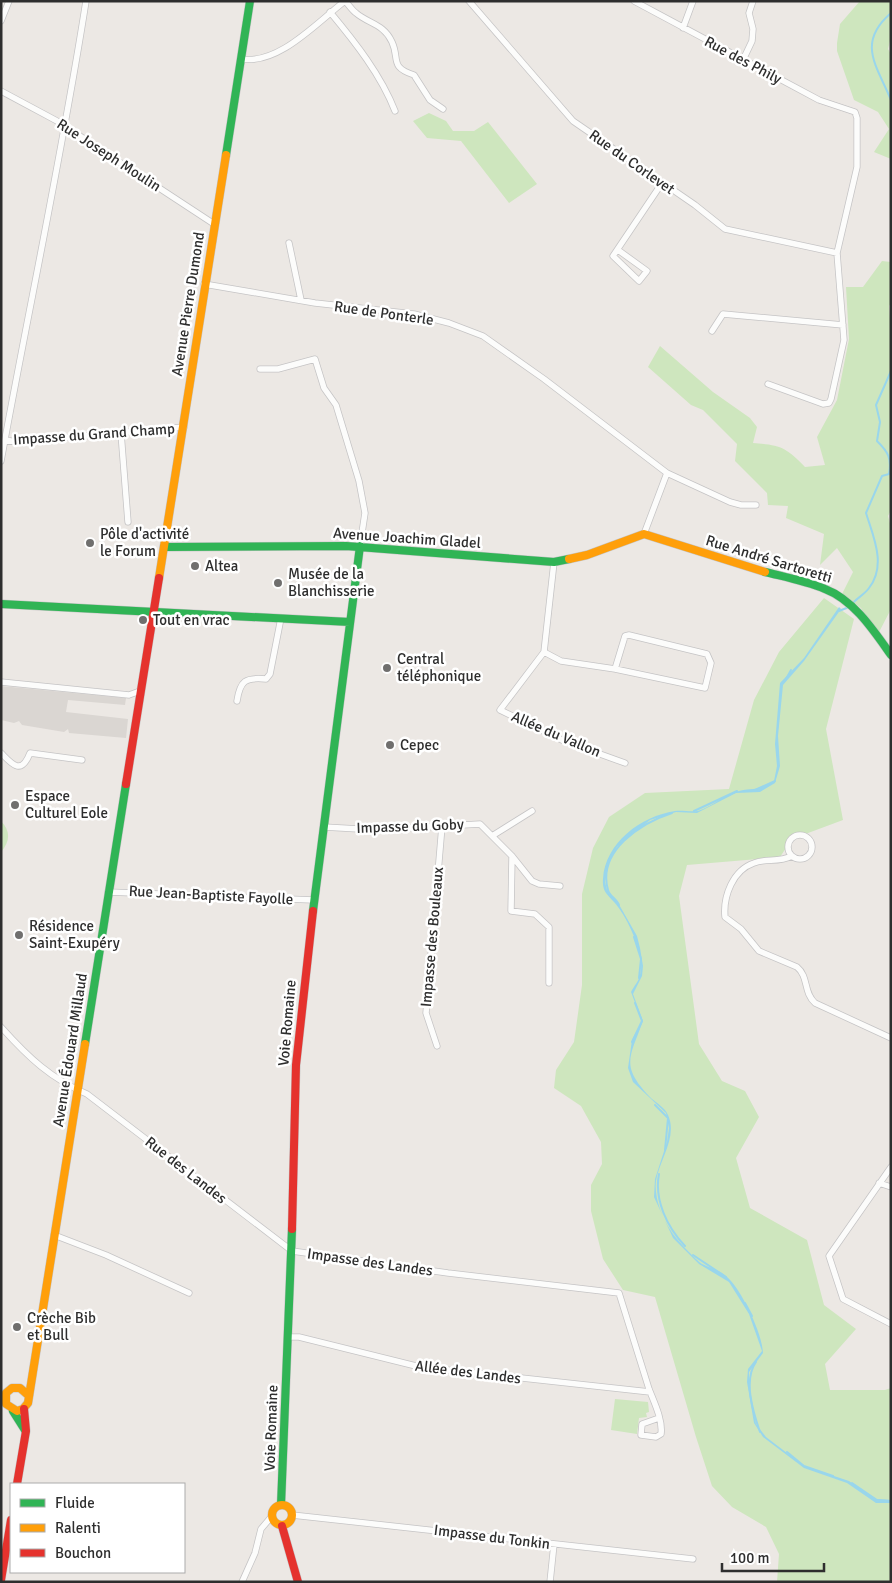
<svg xmlns="http://www.w3.org/2000/svg" width="892" height="1583" font-family="Signika,sans-serif">
<rect width="100%" height="100%" fill="#ece8e4"/>
<path fill="#cee6be" d="M860 1H891V37L888 49 891 54V159L874 152 889 129 878 112 854 100 837 51V43L840 24Z
M429 113 446 121 453 131H474L488 122 537 184 509 203 461 141 427 138 413 121Z
M882 261 891 262V303L889 306 891 330V510L888 516 891 527V609L877 636 861 608 842 594 853 572 837 548 820 565 824 534 786 518 788 506 768 505 767 493 735 461 737 444 703 410 691 405 648 367 660 346 713 392 750 418 757 427 753 443C780 445 786 447 805 467L825 465 817 437 837 400 849 339 846 287H863Z
M824 598 854 619 826 729 843 820 792 839 780 857 687 865 679 896 699 1044 722 1081 745 1091 759 1117 736 1158 750 1208 807 1240 824 1305 856 1329 825 1364 830 1390H885L891 1388V1582H777L779 1554 766 1527 732 1507 712 1486 696 1437 655 1297 623 1290 603 1259 591 1211V1185L602 1164 601 1142 581 1106 554 1088 556 1070 574 1042 582 985V894L593 848 609 817 645 793 729 789 754 700 779 652Z
M1 821C11 831 10 842 1 852Z
M615 1399 648 1402 649 1412 646 1413 647 1417 639 1418 637 1434 611 1430Z"/>
<path fill="#dad6d2" d="M1 686 126 698 125 705 68 700 66 712 128 719 126 738 69 733 68 729 64 732 22 725 19 721 14 723 1 720Z"/>
<path fill="#99d6ec" d="M839 607 841 609 804 661 783 685 778 736 780 766 775 783 760 792 736 793 697 813 676 812 650 820 617 847 609 862 605 882 607 890 617 901 637 936 640 948 643 966 642 976 633 994 643 1021C629 1059 620 1066 652 1099 657 1103 665 1108 668 1115 678 1137 659 1160 656 1181 654 1198 662 1217 671 1231 674 1237 697 1261 702 1264 710 1268 719 1270 726 1276 741 1288 763 1335 763 1353L749 1372V1384L756 1424 766 1437 804 1466 849 1481 875 1499 891 1500V1503H876L847 1483 804 1468 763 1437 754 1423 747 1382 748 1369 762 1351 749 1314 729 1282 699 1264 673 1238 654 1197 655 1179 667 1142 669 1128 666 1113 633 1082 628 1068 632 1040 642 1021 631 992C634 986 639 981 640 975 646 956 627 916 614 902 607 894 602 891 603 879 605 843 641 816 675 811 682 810 690 812 698 811 712 807 724 794 739 791 756 787 757 792 774 781L777 766 775 744 780 683 804 658Z"/>
<g fill="none" stroke-linecap="round" stroke-linejoin="round">
<path stroke="#99d6ec" stroke-width="2" d="M891 13C856 43 877 66 891 100
M852 604C857 598 865 594 869 588 887 565 873 536 866 513L882 476 889 474C892 458 888 452 877 441L880 422 876 405 891 371
M839 611 849 607
M786 679 791 670
M755 790 775 781
M694 811 737 791
M619 905C617 899 609 896 608 890 597 851 641 823 672 813
M634 937 641 959 639 978
M632 1042 642 1021 635 1003
M655 1105 668 1118 665 1150
M659 1174C654 1200 667 1227 685 1246
M693 1255 726 1277
M745 1303 752 1316
M756 1362C743 1380 753 1412 760 1432
M787 1452 804 1466 833 1476
M852 1483 877 1500 891 1501"/>
<defs>
<path id="street" d="M345 1C349 5 352 10 356 13 369 24 384 24 392 42 400 59 389 67 414 75L430 100 443 109
M469 1 573 121 695 205 725 229 837 253
M634 1 819 100 855 112 857 118V167L837 253 844 340 831 399 829 403 823 404 768 384
M330 12C355 42 381 75 395 111
M1 21 9 1
M683 28 693 1
M241 59C279 65 316 23 345 1
M743 60 752 41 753 29 749 13 753 1
M1 91 57 121 214 224
M289 243 301 300
M618 250 647 271 639 281 613 256 662 183
M204 284 315 303 414 314 449 323 483 336 544 379 667 473 730 502 741 505H756
M712 331 723 314 843 325
M260 369H278L315 359 324 388 336 405 359 481 365 513 360 546
M121 433 128 522
M5 440 17 442 184 427
M1 461C29 307 62 155 86 1
M644 534 667 473
M554 562 544 652 500 710 564 741 625 763
M544 652 561 661 615 669 705 688 711 663 707 654 629 635 625 636 615 669
M1 682 129 695 140 691
M237 701C240 681 245 677 266 679L270 674 281 618
M1 753C12 764 21 776 30 753L82 760
M324 827 376 830 480 824 512 856 532 881 539 884 560 886
M788 847a12 12 0 1 1 24 0a12 12 0 1 1-24 0Z
M492 836 532 811
M512 856 511 911 535 914 549 927V983
M792 856C778 863 767 858 754 863 733 870 723 896 725 917L741 929 759 951 797 967C809 977 803 992 815 1003L891 1038
M108 892 314 900
M1 1027C28 1057 51 1079 87 1094L292 1251 448 1273 619 1293C629 1325 639 1357 649 1389 654 1402 663 1420 661 1434L656 1437 641 1435 642 1424 659 1418
M437 1046 426 1013 442 826
M891 1167 829 1256 843 1299 891 1324
M879 1183 891 1187
M54 1235 106 1255 189 1293
M289 1337H299L420 1367 650 1392
M292 1515 693 1559
M242 1582 255 1553 261 1529 272 1516
M550 1582 554 1544"/>
<path id="fast" d="M226 155 250 1
M164 547 346 546 554 562 569 559
M765 572C785 577 806 581 825 589 854 600 874 631 891 655
M1 604 350 622
M313 911 360 546
M85 1044 126 784
M13 1411 25 1430
M281 1505 292 1229"/>
<path id="slow" d="M569 559 587 555 644 534 765 572
M159 578 226 155
M28 1395 20 1388H12L6 1393V1404L17 1411 23 1409 28 1403 85 1044
M272 1515a10 10 0 1 1 20 0a10 10 0 1 1-20 0Z"/>
<path id="jam" d="M126 784 159 578
M292 1229 296 1065 313 911
M17 1484 26 1431 24 1409
M282 1526 298 1582
M1 1580 11 1520"/>
</defs>
<use href="#street" stroke="#c5c4c5" stroke-width="7"/>
<use href="#fast" stroke="#c5c4c5" stroke-width="9"/>
<use href="#slow" stroke="#c5c4c5" stroke-width="9"/>
<use href="#jam" stroke="#c5c4c5" stroke-width="9"/>
<use href="#street" stroke="#fcfcfb" stroke-width="5.5"/>
<use href="#fast" stroke="#30b455" stroke-width="8"/>
<use href="#slow" stroke="#ff9f0a" stroke-width="8"/>
<use href="#jam" stroke="#e5322d" stroke-width="8"/>
</g>
<g fill="#706f6e" stroke="#fff" stroke-width="2">
<circle cx="90" cy="543" r="5"/>
<circle cx="195" cy="566" r="5"/>
<circle cx="278" cy="583" r="5"/>
<circle cx="143" cy="620" r="5"/>
<circle cx="387" cy="668" r="5"/>
<circle cx="390" cy="745" r="5"/>
<circle cx="15" cy="805" r="5"/>
<circle cx="19" cy="935" r="5"/>
<circle cx="17" cy="1327" r="5"/>
</g>
<g text-anchor="middle" stroke-width="5" stroke-linejoin="round" paint-order="stroke">
<g font-size="15" fill="#2e2e2e" stroke="#fff">
<text transform="translate(743 60) rotate(28)" y="5">Rue des Phily</text>
<text transform="translate(109 155) rotate(33)" y="5">Rue Joseph Moulin</text>
<text transform="translate(632 162) rotate(35)" y="5">Rue du Corlevet</text>
<text transform="translate(188 304) rotate(-81)" y="5">Avenue Pierre Dumond</text>
<text transform="translate(384 313) rotate(8)" y="5">Rue de Ponterle</text>
<text transform="translate(94 434) rotate(-4)" y="5">Impasse du Grand Champ</text>
<text transform="translate(407 538) rotate(4)" y="5">Avenue Joachim Gladel</text>
<text transform="translate(769 559) rotate(17)" y="5">Rue André Sartoretti</text>
<text transform="translate(556 734) rotate(23)" y="5">Allée du Vallon</text>
<text transform="translate(410 826) rotate(-2)" y="5">Impasse du Goby</text>
<text transform="translate(211 895) rotate(3)" y="5">Rue Jean-Baptiste Fayolle</text>
<text transform="translate(432 937) rotate(-85)" y="5">Impasse des Bouleaux</text>
<text transform="translate(287 1023) rotate(-85)" y="5">Voie Romaine</text>
<text transform="translate(70 1050) rotate(-81)" y="5">Avenue Édouard Millaud</text>
<text transform="translate(186 1170) rotate(38)" y="5">Rue des Landes</text>
<text transform="translate(370 1262) rotate(8)" y="5">Impasse des Landes</text>
<text transform="translate(468 1372) rotate(7)" y="5">Allée des Landes</text>
<text transform="translate(271 1428) rotate(-88)" y="5">Voie Romaine</text>
<text transform="translate(492 1537) rotate(7)" y="5">Impasse du Tonkin</text>
</g>
<g font-size="15" fill="#2e2e2e" stroke="#fff" text-anchor="start">
<text x="100" y="539">Pôle d'activité<tspan x="100" dy="17">le Forum</tspan></text>
<text x="205" y="571">Altea</text>
<text x="288" y="579">Musée de la<tspan x="288" dy="17">Blanchisserie</tspan></text>
<text x="153" y="625">Tout en vrac</text>
<text x="397" y="664">Central<tspan x="397" dy="17">téléphonique</tspan></text>
<text x="400" y="750">Cepec</text>
<text x="25" y="801">Espace<tspan x="25" dy="17">Culturel Eole</tspan></text>
<text x="29" y="931">Résidence<tspan x="29" dy="17">Saint-Exupéry</tspan></text>
<text x="27" y="1323">Crèche Bib<tspan x="27" dy="17">et Bull</tspan></text>
</g>
</g>
<rect width="892" height="1583" fill="none" stroke="#2e2e2e" stroke-width="5"/>
<rect x="10" y="1483" width="175" height="90" fill="#ffffff" stroke="#ababab"/>
<rect x="20" y="1499" width="25" height="8" fill="#30b455" stroke="#ababab"/>
<text x="55" y="1508" font-size="15" fill="#2e2e2e">Fluide</text>
<rect x="20" y="1524" width="25" height="8" fill="#ff9f0a" stroke="#ababab"/>
<text x="55" y="1533" font-size="15" fill="#2e2e2e">Ralenti</text>
<rect x="20" y="1549" width="25" height="8" fill="#e5322d" stroke="#ababab"/>
<text x="55" y="1558" font-size="15" fill="#2e2e2e">Bouchon</text>
<path d="M722 1563v8h102v-8" fill="none" stroke="#2e2e2e" stroke-width="2.5"/>
<text x="730" y="1563" font-size="15" fill="#2e2e2e" stroke="#ffffff" stroke-width="4" paint-order="stroke">100 m</text>
</svg>
